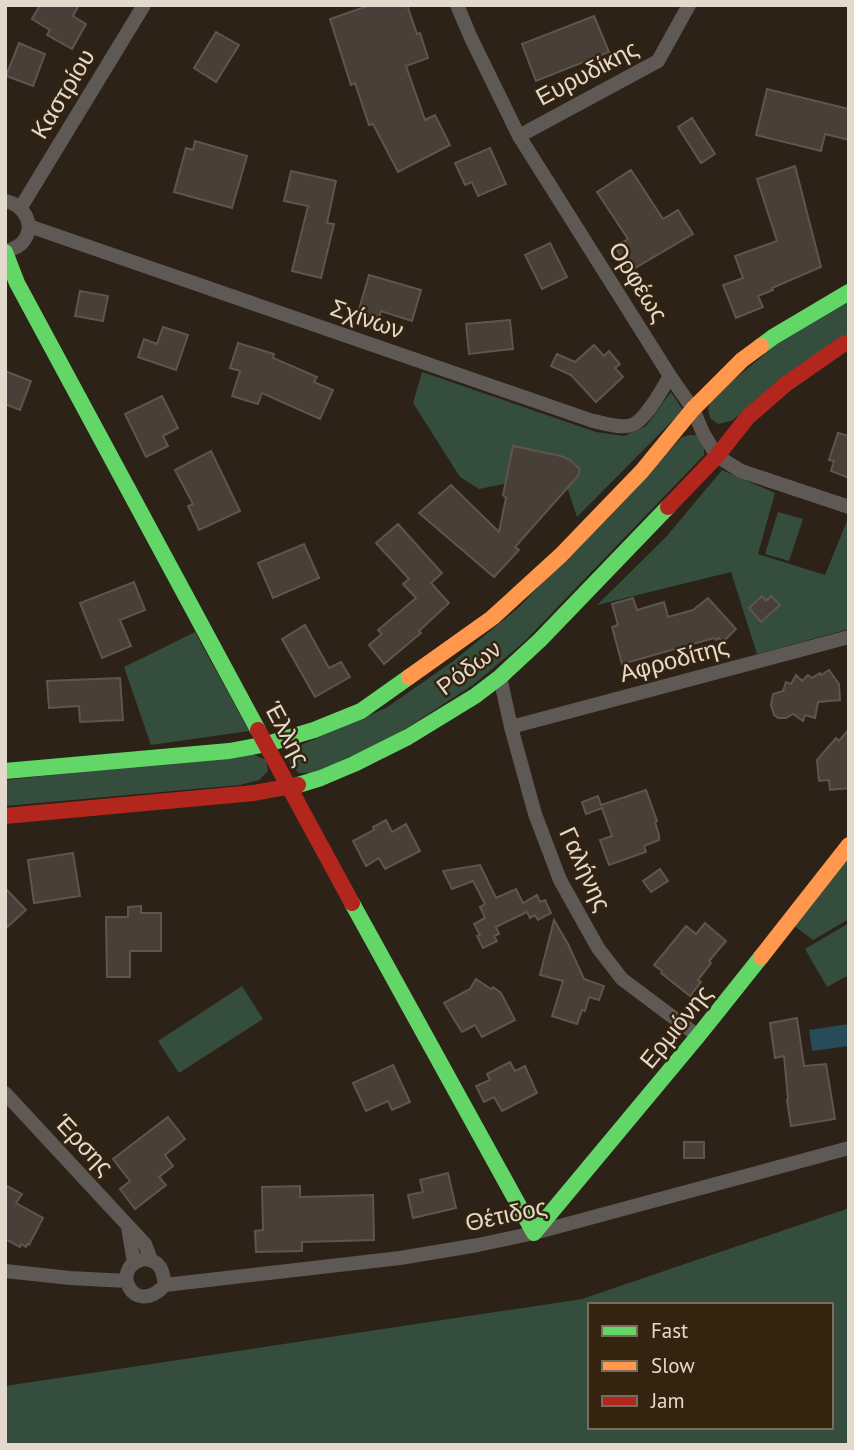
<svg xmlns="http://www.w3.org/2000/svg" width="854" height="1450" font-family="'PT Sans',sans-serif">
<rect width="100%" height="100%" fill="#2c2217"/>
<path fill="#344d3c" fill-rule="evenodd" d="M849 301V334L731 421 718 424 710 418 708 408 713 397 778 343Z
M422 372 596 432 624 436 646 426 671 392 683 410 577 517 562 472 479 489 460 477 413 403Z
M689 435H699L704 443V455L525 641 473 685 399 733 317 773H299L292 767 288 758 292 749 386 708 456 659 518 608 682 437Z
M722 470 775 493 758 554 825 575 847 521 849 522V629L757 654 731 572 597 605 666 537Z
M778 512 803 519 789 561 765 554Z
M195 632 249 731 151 745 124 667Z
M253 754 266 760 268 771 259 780 240 785 5 806V780Z
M849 853V919L813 940 792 924Z
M849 923V975L827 987 805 949Z
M242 986 263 1019 179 1073 158 1041Z
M849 1208V1445H5V1386L582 1299ZM590 1305H831V1427H590Z"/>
<path fill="#274b58" d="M849 1024V1046L812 1051 809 1030Z"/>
<path fill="#483f38" stroke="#5e554c" stroke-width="2" d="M40 5H79L73 16 86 24 72 49 47 35 50 30 32 19Z
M370 5H407L417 34 420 33 428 58 406 66 425 120 435 115 450 145 398 172 373 124 369 125 355 83 351 85 330 19Z
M594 16 609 52 536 81 522 44Z
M216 32 239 45 216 82 194 68Z
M19 43 45 54 33 86 6 76Z
M767 89 849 109V140L825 134 821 151 756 135Z
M692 118 715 154 701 163 678 127Z
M195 141 247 156 232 208 174 192 186 148 193 150Z
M490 148 506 184 478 196 472 182 465 185 455 163Z
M795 166 821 267 772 288 773 290 758 296 763 307 736 318 723 285 743 278 735 256 777 241 757 179Z
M631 170 663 219 678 210 693 234 630 271 615 247 628 239 597 192Z
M291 171 336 181 327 223 334 224 321 278 292 271 308 206 284 201Z
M550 243 567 277 542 289 525 255Z
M369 275 421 290 412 321 381 311 376 329 355 323Z
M80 291 108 296 103 321 75 316Z
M510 320 513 349 469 354 466 324Z
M163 327 188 335 176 370 138 357 144 339 157 344Z
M238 343 274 354 273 358 317 377 314 382 333 390 320 419 262 393 258 404 232 396 240 371 230 368Z
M594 345 604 356 609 351 620 364 615 368 623 377 596 402 571 375 551 366 557 354 575 362Z
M5 371 31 381 20 410 5 404Z
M162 396 178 428 163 436 168 446 146 457 125 414Z
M838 433 849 436V478L831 471 834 461 829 460Z
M513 446 561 456 570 460 580 469 578 476 515 547 519 550 494 577 419 513 451 485 499 532 506 498 503 495Z
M211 451 240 511 199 530 188 506 193 504 175 470Z
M398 524 442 573 431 583 449 603 419 631 421 633 384 664 369 645 382 634 378 630 416 598 403 584 409 579 376 543Z
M304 544 319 578 273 598 258 563Z
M134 582 145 610 120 620 131 646 102 658 80 603Z
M762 596 766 601 771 596 780 605 761 622 749 608Z
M633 598 637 610 664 602 668 617 693 610 708 598 736 629 723 642 719 638 716 640 714 638 622 664 612 627 618 625 612 604Z
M305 625 329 668 341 662 350 677 315 697 282 639Z
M829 670 839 684 840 700 818 702 815 718 805 715 803 721 793 714 786 718H778L774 715 771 705 773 694 783 691 786 682 791 684 796 675 802 681 808 675 812 678 820 673 821 675Z
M120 678 123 720 80 722 79 706 49 708 47 681Z
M849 729V788L830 790 829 780 819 781 817 760 836 738 839 741Z
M646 790 657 821 655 822 659 835V840L644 846 646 852 609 865 600 840 612 836 602 808 586 814 582 802 598 796 601 805Z
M386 820 392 832 406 824 420 851 385 869 379 858 366 866 353 841 374 830 373 827Z
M73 853 80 896 34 903 28 860Z
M480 865 496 898 516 889 523 903 537 895 540 902 545 900 551 913 538 920 535 915 530 918 527 912 496 927 499 934 494 936 497 941 483 948 477 936 480 935 474 924 485 918 480 907 485 904 473 881 452 889 443 871Z
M660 869 668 881 651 892 643 881Z
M5 888 26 910 5 929Z
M141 906V913H161V951H130V977H107L106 917H128V907Z
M554 920 568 944 584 979 604 986 599 1000 589 997 585 1011 582 1010 577 1024 552 1016 563 981 540 975Z
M705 923 726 941 709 961 711 963 698 980 701 982 690 996 661 973 662 971 654 965 686 926 696 934Z
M476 979 491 989 493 987 501 993 515 1020 482 1037 475 1025 462 1032 444 1003 470 989Z
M797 1018 804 1066 826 1064 835 1119 791 1126 787 1100 788 1099 784 1056 775 1058 770 1023Z
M510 1062 515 1071 525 1066 537 1093 502 1111 494 1097 484 1102 476 1086 490 1080 487 1074Z
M393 1065 410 1102 392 1110 388 1101 366 1111 353 1083Z
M168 1117 185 1139 165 1155 173 1166 159 1177 166 1185 135 1209 120 1189 130 1181 113 1159Z
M684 1142H704V1158H684Z
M448 1173 456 1208 413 1218 408 1195 423 1192 420 1180Z
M5 1185 22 1194 16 1203 43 1218 29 1245 27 1244 26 1247 21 1244 20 1247 5 1239Z
M300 1186V1197L373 1195 374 1240 302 1242V1251L256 1252 255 1231 263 1230 262 1187Z"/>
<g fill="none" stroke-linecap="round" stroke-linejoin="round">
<path stroke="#5f5955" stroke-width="14" d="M457 5 471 38 519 136 670 376 693 409 703 433 717 456 741 471 849 507
M519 136 658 61 689 5
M5 201C26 205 37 228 21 244 16 248 11 250 5 252
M21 207 144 5
M29 226 593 421C604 423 621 429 632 425 646 420 662 389 670 376
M500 677 511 727 535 814 560 880 598 948 622 979 698 1036
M511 727 849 637
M5 1093 145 1244 151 1260
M128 1227 134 1263
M145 1259C161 1261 163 1271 165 1285 133 1320 108 1265 145 1259Z
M5 1271 70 1278 127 1281
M165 1285 400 1258 478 1245 534 1233 849 1148"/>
<path stroke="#63d668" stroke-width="16" d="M5 252 17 283 258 730
M761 346 773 337 849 292
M5 771 229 751 267 744 314 730 361 711 409 677
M298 785 321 778 354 764 408 737 475 696 500 677 540 640 668 507
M352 903 534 1233 698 1036 761 957"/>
<path stroke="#ff974d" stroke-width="16" d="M409 677 492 618 561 555 642 471 693 409 742 360 761 346
M761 957 849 845"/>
<path stroke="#b3261e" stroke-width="16" d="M668 507 717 456 747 418 786 384 842 345 849 342
M258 730 352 903
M5 816 254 793 298 785"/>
</g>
<g text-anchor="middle" stroke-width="5" stroke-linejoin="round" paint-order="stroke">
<g font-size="24" fill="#e4d9cd" stroke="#34230f">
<text transform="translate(587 73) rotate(-28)" y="8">Ευρυδίκης</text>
<text transform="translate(63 94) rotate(-59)" y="8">Καστρίου</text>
<text transform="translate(638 282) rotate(58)" y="8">Ορφέως</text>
<text transform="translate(367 319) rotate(19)" y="8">Σχίνων</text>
<text transform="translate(674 660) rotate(-15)" y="8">Αφροδίτης</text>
<text transform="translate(469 668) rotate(-37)" y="8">Ρόδων</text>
<text transform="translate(287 734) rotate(62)" y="8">Έλλης</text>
<text transform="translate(585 869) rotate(65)" y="8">Γαλήνης</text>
<text transform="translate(676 1027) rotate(-51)" y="8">Ερμιόνης</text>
<text transform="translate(84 1145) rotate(47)" y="8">Έρσης</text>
<text transform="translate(506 1215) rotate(-12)" y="8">Θέτιδος</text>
</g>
</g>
<rect width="854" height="1450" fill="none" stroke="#e4d9cd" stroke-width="14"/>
<rect x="588" y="1303" width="245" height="126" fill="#34230f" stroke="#7a6c5b" stroke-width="2"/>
<rect x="602" y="1326" width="35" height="10" fill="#63d668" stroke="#7a6c5b" stroke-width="2"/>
<text x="651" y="1338" font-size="21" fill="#e4d9cd">Fast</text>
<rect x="602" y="1361" width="35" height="10" fill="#ff974d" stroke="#7a6c5b" stroke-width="2"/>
<text x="651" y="1373" font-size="21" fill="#e4d9cd">Slow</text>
<rect x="602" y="1396" width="35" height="10" fill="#b3261e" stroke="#7a6c5b" stroke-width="2"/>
<text x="651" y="1408" font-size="21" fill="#e4d9cd">Jam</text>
</svg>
